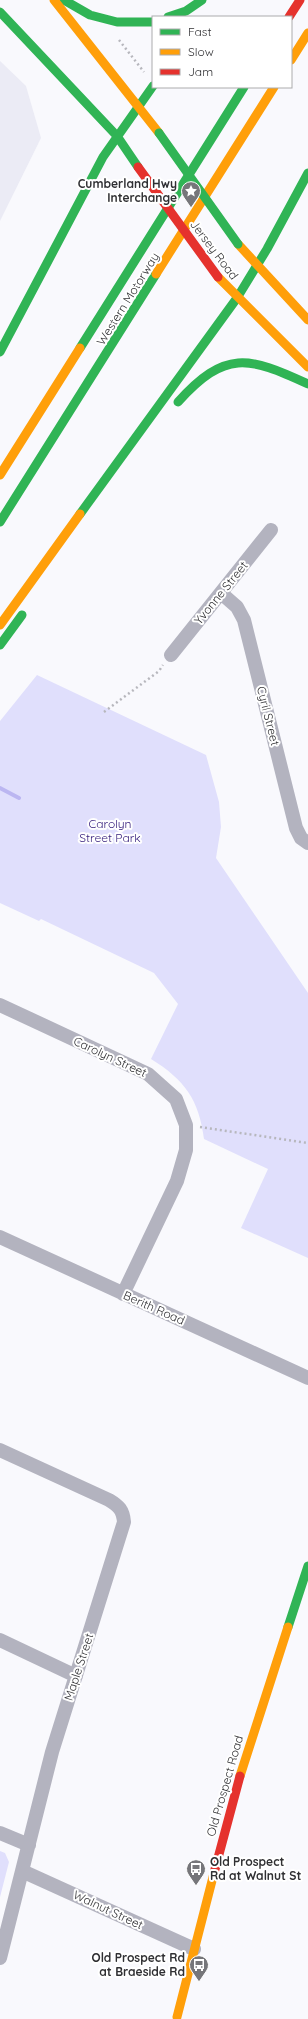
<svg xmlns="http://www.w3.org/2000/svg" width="308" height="2019" font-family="Quicksand,sans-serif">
<rect width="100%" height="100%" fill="#f9f9fd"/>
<path fill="#ebebf5" d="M0 61 26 86 41 138 0 221Z"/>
<path fill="#e0dffc" d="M37 675 206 755 219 802 221 827 216 858 308 993V1258L241 1228 268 1169 204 1139C199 1100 185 1080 151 1059L178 1004 154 973 41 919 39 921 0 903V721Z
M0 1851 5 1853 9 1862 0 1897Z"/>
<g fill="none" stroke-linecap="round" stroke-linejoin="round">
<path stroke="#bbb6f1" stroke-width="4" d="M0 788 19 798"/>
<path stroke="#b7b7bd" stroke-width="2.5" stroke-dasharray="2 3" stroke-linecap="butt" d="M119 40 144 72
M104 712 159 671 163 665
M200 1127 308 1143"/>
<path stroke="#b3b3bf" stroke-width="14" d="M221 593 237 607 244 620 296 828 301 838 308 843
M171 655 271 530
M0 1005 148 1074 176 1099 186 1125V1150L177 1181 123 1294
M0 1237 308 1378
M0 1450 109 1500C119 1506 123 1510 124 1522L52 1752 0 1958
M0 1640 76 1676
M0 1833 29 1845
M22 1871 194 1949"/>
<path stroke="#30b455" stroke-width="9" d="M64 0 90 15 117 22H153
M0 12 117 136 138 167
M168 17 186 11 202 0
M80 348 244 87
M0 352 103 157 153 86
M178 402C225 350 248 356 308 384
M80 514 237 298 267 249 308 173
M0 522 156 274
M0 645 22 615
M288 1627 308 1566"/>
<path stroke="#ff9f0a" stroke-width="9" d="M54 0 159 133
M291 60 308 33
M238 244 308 320
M156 274 274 87
M218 277 308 367
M0 475 80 348
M0 625 80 514
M240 1776 288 1627
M177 2017 214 1873"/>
<path stroke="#e5322d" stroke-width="9" d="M289 17 300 0
M214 1873 240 1776"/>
<path stroke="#30b455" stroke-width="9" d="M159 133 238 244"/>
<path stroke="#e5322d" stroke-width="9" d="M138 167 218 277"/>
</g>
<defs>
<symbol id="sight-pin" viewBox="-11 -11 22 30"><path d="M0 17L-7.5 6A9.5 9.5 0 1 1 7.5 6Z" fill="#76767a" stroke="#fff"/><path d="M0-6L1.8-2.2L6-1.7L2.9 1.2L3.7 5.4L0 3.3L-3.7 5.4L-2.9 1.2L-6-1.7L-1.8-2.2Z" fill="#fff"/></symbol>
<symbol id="bus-pin" viewBox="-11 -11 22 30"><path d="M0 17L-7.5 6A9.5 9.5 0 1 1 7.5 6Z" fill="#76767a" stroke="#fff"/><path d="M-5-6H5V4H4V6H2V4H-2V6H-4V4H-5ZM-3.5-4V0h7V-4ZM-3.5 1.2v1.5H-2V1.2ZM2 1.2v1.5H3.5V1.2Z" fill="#fff"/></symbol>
</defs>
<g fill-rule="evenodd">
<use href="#sight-pin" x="180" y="180" width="22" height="30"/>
<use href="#bus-pin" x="185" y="1858" width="22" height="30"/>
<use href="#bus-pin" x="188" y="1954" width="22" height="30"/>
</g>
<g text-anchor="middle" stroke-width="4" stroke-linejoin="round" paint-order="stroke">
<g font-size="12" font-weight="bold" fill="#303033" stroke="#fff" text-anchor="end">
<text x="177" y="188">Cumberland Hwy<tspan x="177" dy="14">Interchange</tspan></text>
<text x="210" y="1866" text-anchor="start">Old Prospect<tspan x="210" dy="14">Rd at Walnut St</tspan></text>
<text x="185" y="1962">Old Prospect Rd<tspan x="185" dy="14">at Braeside Rd</tspan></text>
</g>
<g font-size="12" fill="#303033" stroke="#fff">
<text transform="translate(214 250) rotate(53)" y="4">Jersey Road</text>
<text transform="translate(128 299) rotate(-58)" y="4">Western Motorway</text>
<text transform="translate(221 593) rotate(-51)" y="4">Yvonne Street</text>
<text transform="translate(268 716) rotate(76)" y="4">Cyril Street</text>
<text transform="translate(110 1057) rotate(25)" y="4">Carolyn Street</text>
<text transform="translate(154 1308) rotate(24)" y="4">Berith Road</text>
<text transform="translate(79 1667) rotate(-72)" y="4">Maple Street</text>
<text transform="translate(225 1786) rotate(-74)" y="4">Old Prospect Road</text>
<text transform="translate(108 1910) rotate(25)" y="4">Walnut Street</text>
</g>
<g font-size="12" fill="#37207d" stroke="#fff">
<text x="110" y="828">Carolyn<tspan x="110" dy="14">Street Park</tspan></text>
</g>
</g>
<rect x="152" y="16" width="140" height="72" fill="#ffffff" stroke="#acacad"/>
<rect x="160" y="29" width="20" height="6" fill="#30b455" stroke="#acacad"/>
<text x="188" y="36" font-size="12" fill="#303033">Fast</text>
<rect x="160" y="49" width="20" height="6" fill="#ff9f0a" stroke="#acacad"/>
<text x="188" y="56" font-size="12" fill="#303033">Slow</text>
<rect x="160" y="69" width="20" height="6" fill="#e5322d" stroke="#acacad"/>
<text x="188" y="76" font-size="12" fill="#303033">Jam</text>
</svg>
